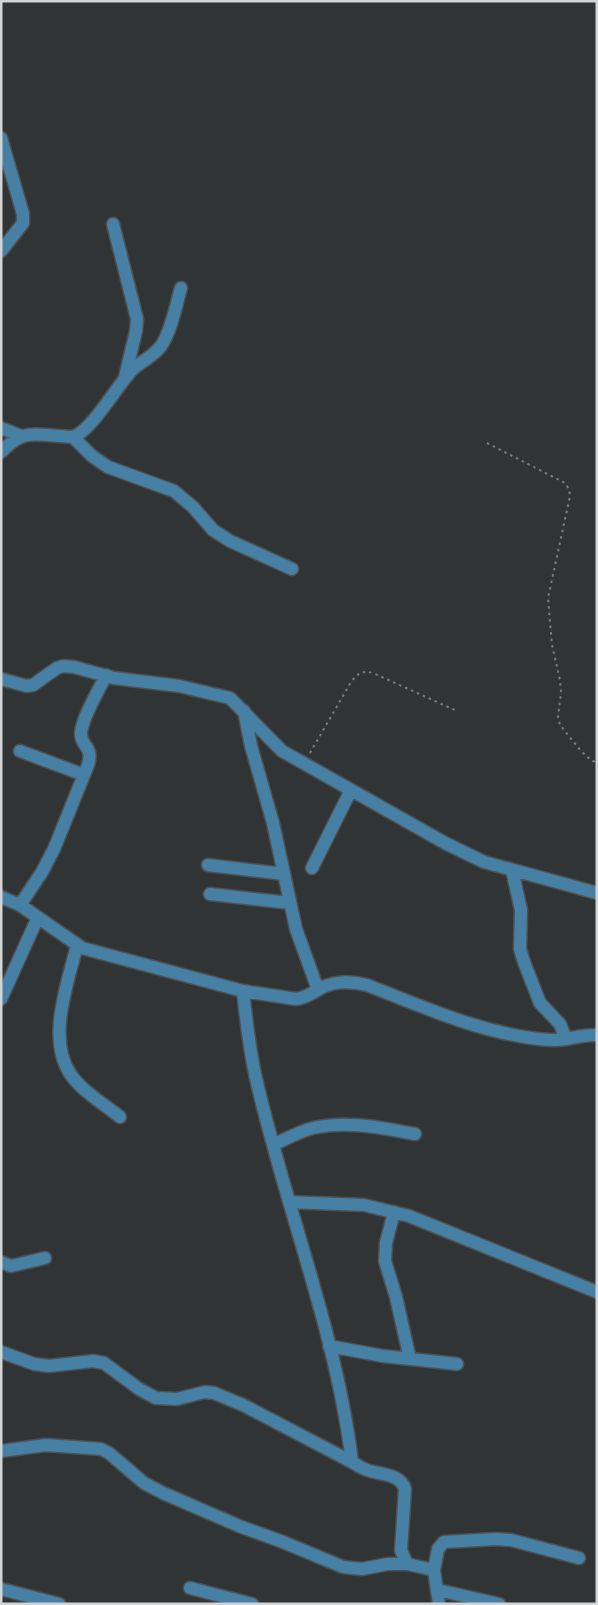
<svg xmlns="http://www.w3.org/2000/svg" width="598" height="1605" font-family="Lato,sans-serif">
<rect width="100%" height="100%" fill="#313435"/>
<g fill="none" stroke-linecap="round" stroke-linejoin="round">
<defs>
<path id="minor" d="M1 138 23 214V223L1 251
M113 224 137 319 136 331 125 377
M1 428 21 436
M73 437 92 456 108 467 174 491 193 507 213 530 230 541 292 569
M1 452C22 430 32 434 60 436 64 436 70 438 75 436 93 428 117 386 132 370 141 361 153 357 161 346 171 332 176 305 181 288
M1 679 27 686 33 685 57 668 63 666 74 667 114 678 179 686 230 698 282 751 445 843 484 862 597 893
M244 711 251 746 273 823 296 929 318 990
M20 751 84 775
M208 865 284 874
M312 868 351 790
M512 870 521 910 520 949 524 962 540 1003 560 1024 566 1039
M210 894 290 903
M1 897 20 905 82 948 243 991C246 1019 249 1046 255 1074 284 1204 336 1330 352 1462 357 1465 361 1468 367 1470 380 1475 400 1473 405 1489L401 1550 407 1564 434 1570 439 1604
M20 905 42 872 54 849 88 765C94 745 80 747 81 733 82 718 99 690 106 675
M77 945C68 983 46 1039 71 1075 83 1092 104 1104 120 1117
M243 991 296 999C306 998 312 993 321 988 336 980 351 981 367 985 425 1008 488 1036 551 1040 566 1041 581 1034 597 1035
M1 999 38 917
M273 1145C286 1139 300 1131 313 1128 347 1120 382 1128 415 1134
M289 1202 364 1205 409 1216 597 1292
M394 1212 386 1243 385 1261 396 1297 410 1359
M1 1262 11 1266 45 1258
M329 1346 383 1356 457 1364
M1 1352 34 1364 49 1366 93 1361 104 1363 139 1389 156 1398 177 1399 205 1392 214 1393 243 1405 352 1462
M1 1451 46 1445 101 1449 109 1453 144 1483 163 1493 239 1526 283 1542 343 1567 362 1569 388 1564H407
M434 1570 438 1549 444 1542 496 1539 511 1540 579 1558
M190 1588 252 1604
M1 1589 59 1604
M438 1590 499 1604"/>
</defs>
<use href="#minor" stroke="#4e5152" stroke-width="15"/>
<path stroke="#7c7f80" stroke-width="2" stroke-dasharray="2.5 4" stroke-linecap="butt" d="M487 443 565 483 569 489 570 496 548 598 552 645 560 680 561 692 558 717 560 725 581 751 592 761 597 762
M310 753 351 682C358 673 362 670 373 673L457 711"/>
<use href="#minor" stroke="#4680a5" stroke-width="12"/>
</g>
<rect width="598" height="1605" fill="none" stroke="#d2d4d5" stroke-width="5"/>
</svg>
